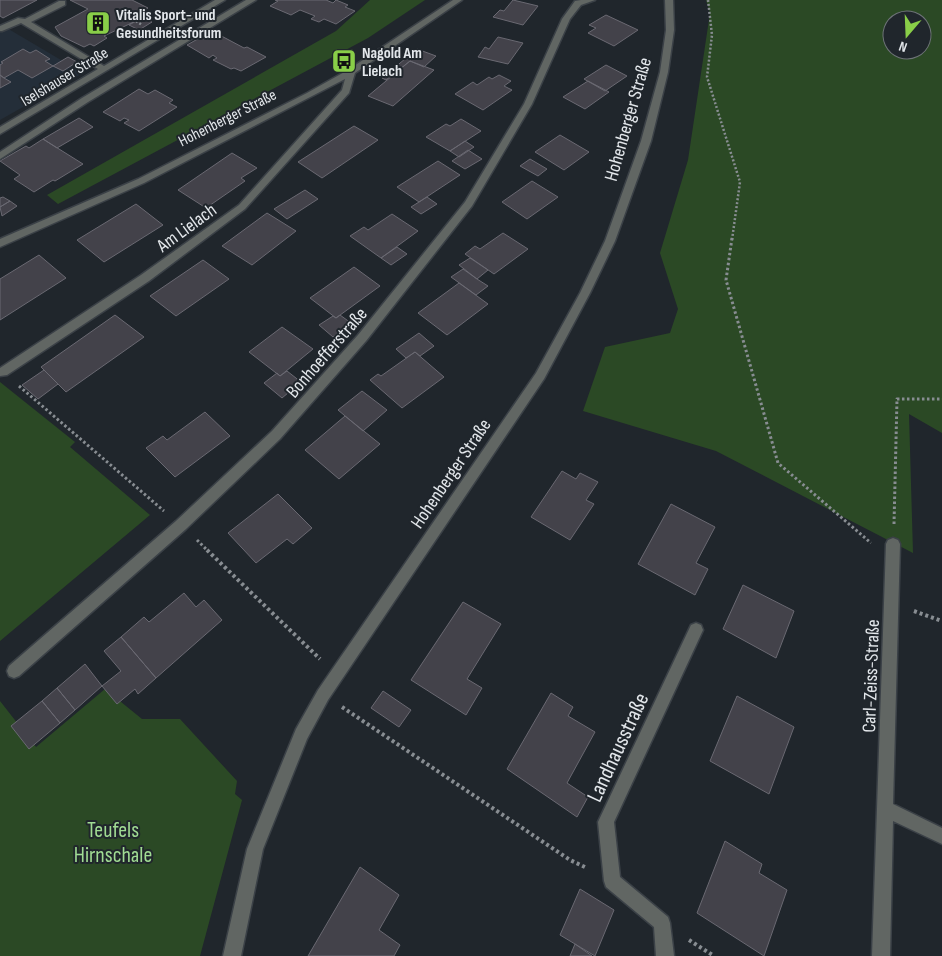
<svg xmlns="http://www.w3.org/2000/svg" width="942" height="956" font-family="'Sofia Sans Condensed',sans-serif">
<rect width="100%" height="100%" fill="#20262c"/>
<path fill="#242e39" d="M0 24 83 73 0 120Z"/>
<path fill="#2b4925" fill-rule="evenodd" d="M370 0H425L368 38 58 204 47 195 336 31Z
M706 0H942V433L909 414 913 553 716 451 583 411 605 347 670 333 678 309 660 253 688 160 710 13ZM892 20H922V50H892Z
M0 382 75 442 70 447 150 515 0 641Z
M105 689 142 719H180L237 781 235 794 242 800 200 956H0V701L36 747Z"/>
<path fill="#43424a" stroke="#6a6972" d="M0 0H37L3 18 0 16Z
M70 0H132L148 8 136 15 142 18 104 36 107 38 94 46 90 44 84 47 61 36 55 27 88 9Z
M275 0H326L333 3 336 0 348 5 345 7 355 11 336 24 324 19 319 22 311 19 315 16 300 10 291 15 270 6 278 1Z
M513 0 538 6 523 25 493 17 500 10 504 11Z
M606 15 638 30 614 46 588 33 596 28 589 25Z
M142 18 152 22 139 30 129 25Z
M212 31 244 48 247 47 266 57 241 71 234 68 231 69 213 60 217 58 213 55 209 58 187 45Z
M498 37 523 43 508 64 478 57 485 47 489 49Z
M23 49 30 53 36 50 50 59 45 61 53 66 32 78 18 70 4 78 0 75V65L3 63 1 62Z
M417 49 436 56 424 67 410 61 386 80 382 78Z
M68 57 77 62 63 71 53 66Z
M410 61 434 70 393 106 368 96Z
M606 65 627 76 605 91 584 79Z
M0 75 4 78 11 82 0 88Z
M499 75 511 81 504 86 512 90 483 110 455 94 473 82 477 85 489 77 492 79Z
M588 81 609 92 585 109 563 97Z
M139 89 148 94 155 90 173 100 169 103 177 107 139 131 124 123 129 120 124 118 120 121 103 112Z
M79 118 93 127 57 148 43 139Z
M461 119 481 131 450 151 426 137 446 124 450 126Z
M354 126 378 140 322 178 298 162Z
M560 135 589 152 564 170 535 152Z
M43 139 83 164 55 181 53 180 34 192 14 179 20 175 0 161 26 146 29 148Z
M465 141 474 147 459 157 450 151Z
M468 150 482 159 465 169 452 161Z
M232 153 257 168 241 178 245 181 206 208 178 190Z
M530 159 547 169 538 176 520 166Z
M438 161 460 175 419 202 397 187Z
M532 181 558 197 527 219 502 202Z
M305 190 318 199 287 219 274 209Z
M3 197 10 201 0 207V198Z
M427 197 437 204 421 214 411 207Z
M10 201 17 206 2 216 0 207Z
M136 204 163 225 104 262 77 240Z
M267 213 296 231 252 265 222 246Z
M392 214 418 231 381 258 350 236 364 227 368 230Z
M503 233 528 249 494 274 465 254 475 246 480 249Z
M397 247 407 254 391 265 381 258Z
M39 255 66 278 0 320V279Z
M470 258 488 270 477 279 459 265Z
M203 260 229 279 176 316 150 296Z
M354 267 380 286 336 318 310 298Z
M463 269 477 279 488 286 476 295 451 277Z
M459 283 488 304 447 335 418 313Z
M115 315 144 337 66 392 41 367Z
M340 315 351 323 333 337 319 325 333 316 336 318Z
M282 327 313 349 280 376 249 352Z
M419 333 434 346 420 356 415 352 406 358 396 349Z
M415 352 444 377 402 408 370 380 378 374 381 376Z
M44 370 58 384 38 399 22 385Z
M287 371 301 382 282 398 264 383 277 373 280 376Z
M362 391 387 410 363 431 338 410Z
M205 412 230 436 175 477 146 448 163 436 167 440Z
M345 416 380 444 339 479 305 450Z
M562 471 576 479 580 473 598 482 586 500 594 504 570 540 531 517Z
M278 494 312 528 293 544 287 539 256 563 228 533Z
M671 504 715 527 696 563 708 569 695 595 638 564Z
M743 585 794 611 776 658 723 629Z
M184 593 196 607 204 600 222 620 156 678 121 637 144 617 149 622Z
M463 602 501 624 467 679 482 688 466 715 411 680Z
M121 637 156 678 138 694 135 689 117 704 102 686 121 671 104 651Z
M85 664 102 686 75 710 57 688Z
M57 688 75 710 60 723 42 701Z
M383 691 411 710 399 727 371 708Z
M551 693 573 707 568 716 595 732 567 783 588 797 577 817 507 769Z
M737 696 794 727 769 794 710 761Z
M42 701 60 723 29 749 11 726Z
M725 841 762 864 759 873 787 890 764 956 697 913Z
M360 867 399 895 379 930 400 945 394 956H308Z
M580 889 614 910 595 956 560 935Z
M575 944 592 956H570Z"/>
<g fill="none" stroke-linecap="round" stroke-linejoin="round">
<defs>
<path id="minor" d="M215 0H225L0 134V127L98 69 21 23 2 31H0V26L18 18 25 19 59 1H65V5L31 22 104 66Z
M246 0H256L88 102 0 159V152L82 98Z
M453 0H462L355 73 349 93 245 209 149 281 7 375 0 376V368L141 275 239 205 342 90 345 79 144 183 0 247V239L138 179 307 93 348 70Z
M581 0H595L581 5 570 19 532 104 472 206 366 341 280 439 186 529 19 676 14 678 9 676 7 671 9 666 176 521 272 431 358 335 465 202 524 104 562 19 575 1Z
M665 0H673L674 30 668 72 651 141 615 241 590 293 544 379 328 700 307 739 263 849 241 956H223L247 849 296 729 318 690 536 373 580 293 605 241 641 141 660 72 666 30Z
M893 538 898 540 900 544 893 804 942 828V844L893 821 890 956H872L886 544 888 540Z
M696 623 701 625 703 630 614 822 620 877 668 917 670 923 674 956H656L654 927 606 887 604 881 598 822 691 625Z"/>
</defs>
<use href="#minor" stroke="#3b4147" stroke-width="3"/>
<path stroke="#888d92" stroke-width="2.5" stroke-dasharray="2 2" stroke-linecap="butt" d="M708 0 712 35 707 77 740 182 732 240
M136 21 142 25"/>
<path stroke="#888d92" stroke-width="3" stroke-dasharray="2.5 2.5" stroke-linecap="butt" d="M732 238 726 280 778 463 871 543
M19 386 164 511
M894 524 897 399H942
M197 540 208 551"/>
<path stroke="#888d92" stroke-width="4" stroke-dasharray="3 3" stroke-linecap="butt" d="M207 550 320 659
M914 611 942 621
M342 707 570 860 587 868
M689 940 714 956"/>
<use href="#minor" fill="#616663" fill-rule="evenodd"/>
</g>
<defs>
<symbol id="building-square" viewBox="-11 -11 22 22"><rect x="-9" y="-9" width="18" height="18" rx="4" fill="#89ce48" stroke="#20262c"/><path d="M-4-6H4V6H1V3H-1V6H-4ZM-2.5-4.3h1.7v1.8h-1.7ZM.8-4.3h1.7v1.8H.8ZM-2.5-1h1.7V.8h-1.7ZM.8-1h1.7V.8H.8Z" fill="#111"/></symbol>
<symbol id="bus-square" viewBox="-11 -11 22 22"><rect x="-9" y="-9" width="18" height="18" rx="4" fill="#89ce48" stroke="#20262c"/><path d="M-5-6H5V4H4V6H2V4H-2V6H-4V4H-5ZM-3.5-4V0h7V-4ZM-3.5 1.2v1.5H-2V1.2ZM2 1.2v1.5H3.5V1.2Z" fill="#111"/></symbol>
</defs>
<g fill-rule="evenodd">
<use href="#building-square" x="84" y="9" width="28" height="28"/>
<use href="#bus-square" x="330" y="47" width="28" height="28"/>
</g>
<g text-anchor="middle" stroke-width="4" stroke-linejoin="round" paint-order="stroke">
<g font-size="16" font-weight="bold" fill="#e3e7eb" stroke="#20262c" text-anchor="start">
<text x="116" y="20">Vitalis Sport- und<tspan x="116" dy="18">Gesundheitsforum</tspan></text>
<text x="362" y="58">Nagold Am<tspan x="362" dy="18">Lielach</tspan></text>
</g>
<g font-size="16" fill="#e3e7eb" stroke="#20262c">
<text transform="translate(64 76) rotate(-31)" y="6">Iselshauser Straße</text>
<text transform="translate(227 117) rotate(-27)" y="6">Hohenberger Straße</text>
</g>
<g font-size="19" fill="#e3e7eb" stroke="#20262c">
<text transform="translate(627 119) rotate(-74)" y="7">Hohenberger Straße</text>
<text transform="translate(186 227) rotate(-36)" y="7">Am Lielach</text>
<text transform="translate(326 352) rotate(-49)" y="7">Bonhoefferstraße</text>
<text transform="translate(450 473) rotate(-56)" y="7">Hohenberger Straße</text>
<text transform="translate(870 676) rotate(-88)" y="7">Carl-Zeiss-Straße</text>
</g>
<g font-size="22" fill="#e3e7eb" stroke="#20262c">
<text transform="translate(617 747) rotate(-65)" y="8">Landhausstraße</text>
</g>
<g font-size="22" fill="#a0db93" stroke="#20262c">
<text x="113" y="837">Teufels<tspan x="113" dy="25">Hirnschale</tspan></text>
</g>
</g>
<g transform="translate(907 35) rotate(199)"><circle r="24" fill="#20262c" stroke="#6e7378"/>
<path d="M0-4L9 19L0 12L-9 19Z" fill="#89ce48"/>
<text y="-8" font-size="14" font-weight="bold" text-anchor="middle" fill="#e3e7eb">N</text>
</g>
</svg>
